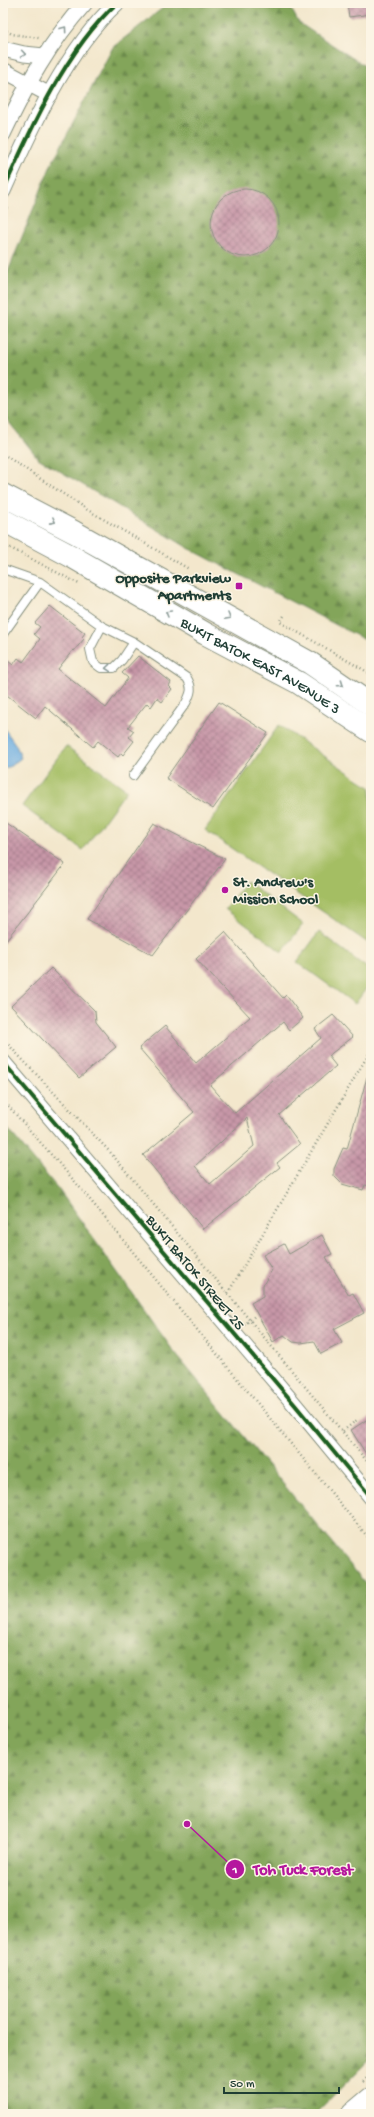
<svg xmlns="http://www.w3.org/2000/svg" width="374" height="2117" font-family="'Gochi Hand',sans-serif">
<defs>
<pattern id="forest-firs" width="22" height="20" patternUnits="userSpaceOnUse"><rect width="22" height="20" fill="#83a55a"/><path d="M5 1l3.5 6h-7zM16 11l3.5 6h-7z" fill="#6b884b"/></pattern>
<pattern id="building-cross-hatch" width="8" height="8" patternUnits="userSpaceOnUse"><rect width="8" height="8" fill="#c897a8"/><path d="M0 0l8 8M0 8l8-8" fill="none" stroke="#a27c8a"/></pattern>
</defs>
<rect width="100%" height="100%" fill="#fcf5e5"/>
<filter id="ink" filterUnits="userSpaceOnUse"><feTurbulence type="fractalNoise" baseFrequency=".025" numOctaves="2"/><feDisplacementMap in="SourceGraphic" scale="8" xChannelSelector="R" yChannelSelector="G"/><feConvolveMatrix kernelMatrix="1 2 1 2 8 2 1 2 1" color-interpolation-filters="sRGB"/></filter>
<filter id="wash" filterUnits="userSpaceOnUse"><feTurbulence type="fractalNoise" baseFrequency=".012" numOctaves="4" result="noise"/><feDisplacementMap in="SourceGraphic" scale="16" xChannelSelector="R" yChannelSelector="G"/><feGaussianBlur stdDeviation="0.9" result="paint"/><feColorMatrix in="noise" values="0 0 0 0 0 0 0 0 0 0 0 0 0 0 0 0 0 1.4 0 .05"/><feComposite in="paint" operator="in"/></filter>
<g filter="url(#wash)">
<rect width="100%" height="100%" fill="#f3e7cc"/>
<path fill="url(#forest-firs)" stroke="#517147" d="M169 3H288L299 23 371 70V643L190 549 38 458 3 415V284L51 165 113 47Z
M3 1123 59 1190 174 1352 371 1590V2058L315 2114H3Z"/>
<path fill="#a4be64" stroke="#627e4c" d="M279 725 371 788V945L205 830Z
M66 746 127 790 83 850 22 806Z
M246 881 303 924 282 952 225 909Z
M319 932 371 971V982L355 1004 297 962Z"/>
<path fill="#6dade1" stroke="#46758a" d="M3 727 16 745 21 758 9 767 3 768Z"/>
<g id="blocks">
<path fill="url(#building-cross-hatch)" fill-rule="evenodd" d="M347 3H371V14L349 17Z
M211 223a34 34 0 1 1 68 0a34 34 0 1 1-68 0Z
M50 606 85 633 82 637 84 639 74 651 73 650 58 669 106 708 128 678 122 673 138 656 171 682 169 686 172 689 162 702 157 698 151 707 147 703 128 727 134 731 129 737 134 741 123 755 121 753 118 757 98 741 93 747 45 706 36 718 3 692V657L13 665 18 658 23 662 40 639 34 634 40 627 35 623Z
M219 702 268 733 213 809 166 778Z
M3 821 65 864 3 944Z
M154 823 225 859 153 955 87 919Z
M225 932 283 998 286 995 303 1018 289 1030 283 1022 210 1085 235 1113 321 1038 315 1029 333 1015 353 1037 328 1056 336 1066 279 1115 300 1144 277 1163 280 1167 203 1229 143 1155 194 1112 139 1048 165 1026 196 1063 250 1017 196 959ZM247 1118 254 1146 210 1184 195 1166Z
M51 968 95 1011 96 1022 116 1047 79 1078 11 1006Z
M367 1077H371V1186L365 1185 363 1190 342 1184 334 1176V1169L343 1148 347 1149Z
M322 1235 332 1254 326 1257 349 1295 353 1293 364 1313 334 1329 342 1343 321 1354 314 1341 301 1343 293 1342 284 1335 273 1342 251 1303 263 1296V1285L272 1270 263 1255 284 1244 289 1254Z
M371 1417V1462L351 1430Z"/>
</g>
</g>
<g filter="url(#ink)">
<use href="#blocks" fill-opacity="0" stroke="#899280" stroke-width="1"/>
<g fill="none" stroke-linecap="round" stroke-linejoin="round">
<defs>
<path id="lane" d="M3 569 40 582 102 626 134 642 187 678C193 688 191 693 186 703L133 776
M102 626 90 649 93 662 101 668H114L122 660 134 642
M3 634 40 582"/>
<path id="street" d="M3 49 24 54 44 56
M3 70 50 95
M3 134C26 86 49 43 85 3
M3 191C30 130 67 48 117 3
M3 1062 295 1405 371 1497"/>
<path id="secondary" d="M352 2114 371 2098"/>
<g id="primary">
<path d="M3 495 74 532 310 663 371 705"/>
<path id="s1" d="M3 520 71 556 206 634 299 683 371 731"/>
</g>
</defs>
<use href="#lane" stroke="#899280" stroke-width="10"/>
<use href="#street" stroke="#899280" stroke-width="17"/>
<use href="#secondary" stroke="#899280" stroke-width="23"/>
<use href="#primary" stroke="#899280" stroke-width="24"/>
<path stroke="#899280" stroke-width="2.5" stroke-dasharray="1 3" stroke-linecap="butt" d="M3 29 12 34 39 38
M3 215 8 205
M3 454 86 509 189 569
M3 544 79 584
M284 616 280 622 371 674
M3 1039 110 1152 371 1466
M3 1100 77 1184 371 1541
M228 1293 371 1050
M244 1325 256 1315
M343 1431 358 1419
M363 2082 371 2074
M330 2114 335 2109"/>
<use href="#lane" stroke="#fff" stroke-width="8"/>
<use href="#street" stroke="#fff" stroke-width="15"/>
<use href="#secondary" stroke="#fff" stroke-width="21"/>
<use href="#primary" stroke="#fff" stroke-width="22"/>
<defs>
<path id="cycleway" d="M3 191C30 130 67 48 117 3
M3 1062 295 1405 371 1497"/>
</defs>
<use href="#cycleway" stroke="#fcf5e5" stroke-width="6"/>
<use href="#cycleway" stroke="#1b5e20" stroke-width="4"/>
</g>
<defs><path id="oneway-chevron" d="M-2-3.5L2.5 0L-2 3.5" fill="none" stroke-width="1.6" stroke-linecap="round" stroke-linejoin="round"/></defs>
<g stroke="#8f9e9a">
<use href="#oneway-chevron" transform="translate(64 29) rotate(-54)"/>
<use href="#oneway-chevron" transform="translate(23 54) rotate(9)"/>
<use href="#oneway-chevron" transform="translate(53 521) rotate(28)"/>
<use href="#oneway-chevron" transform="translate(168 613) rotate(-150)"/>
<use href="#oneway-chevron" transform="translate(228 617) rotate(29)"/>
<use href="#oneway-chevron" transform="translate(108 668) rotate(175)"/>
<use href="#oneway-chevron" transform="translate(341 684) rotate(34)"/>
</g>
</g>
<g fill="#b5179e" stroke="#fcf5e5" stroke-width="1.5">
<rect x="235" y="582" width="8" height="8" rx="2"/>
<circle cx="225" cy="890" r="4"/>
</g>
<g text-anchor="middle" stroke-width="3" stroke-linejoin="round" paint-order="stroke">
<g font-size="15" font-weight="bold" fill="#1f3d34" stroke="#fcf5e5" text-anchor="end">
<text x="231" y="582">Opposite Parkview<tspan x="231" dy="17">Apartments</tspan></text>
<text x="233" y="886" text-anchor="start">St. Andrew's<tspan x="233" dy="17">Mission School</tspan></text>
</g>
<g font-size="15" fill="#1f3d34" stroke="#fcf5e5">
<text dy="5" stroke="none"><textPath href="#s1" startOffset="296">BUKIT BATOK EAST AVENUE 3</textPath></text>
<text transform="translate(196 1272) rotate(50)" y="5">BUKIT BATOK STREET 25</text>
</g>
</g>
<path fill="none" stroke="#b5179e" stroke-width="1.5" d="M187 1824L235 1869"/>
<g fill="#b5179e" stroke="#fcf5e5" stroke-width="1.5">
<circle cx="187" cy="1824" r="4"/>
<circle cx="235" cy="1869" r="10"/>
</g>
<g font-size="12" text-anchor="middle" font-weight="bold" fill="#fff">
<text x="235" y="1873">1</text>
</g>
<g font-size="16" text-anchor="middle" font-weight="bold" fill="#b5179e" stroke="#fcf5e5" stroke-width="3" stroke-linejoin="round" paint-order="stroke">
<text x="303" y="1874">Toh Tuck Forest</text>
</g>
<rect width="374" height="2117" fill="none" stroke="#fcf5e5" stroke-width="16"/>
<path d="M224 2087v6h115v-6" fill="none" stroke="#1f3d34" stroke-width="2"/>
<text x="230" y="2087" font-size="12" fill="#1f3d34" stroke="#fcf5e5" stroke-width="3" paint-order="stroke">50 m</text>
</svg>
